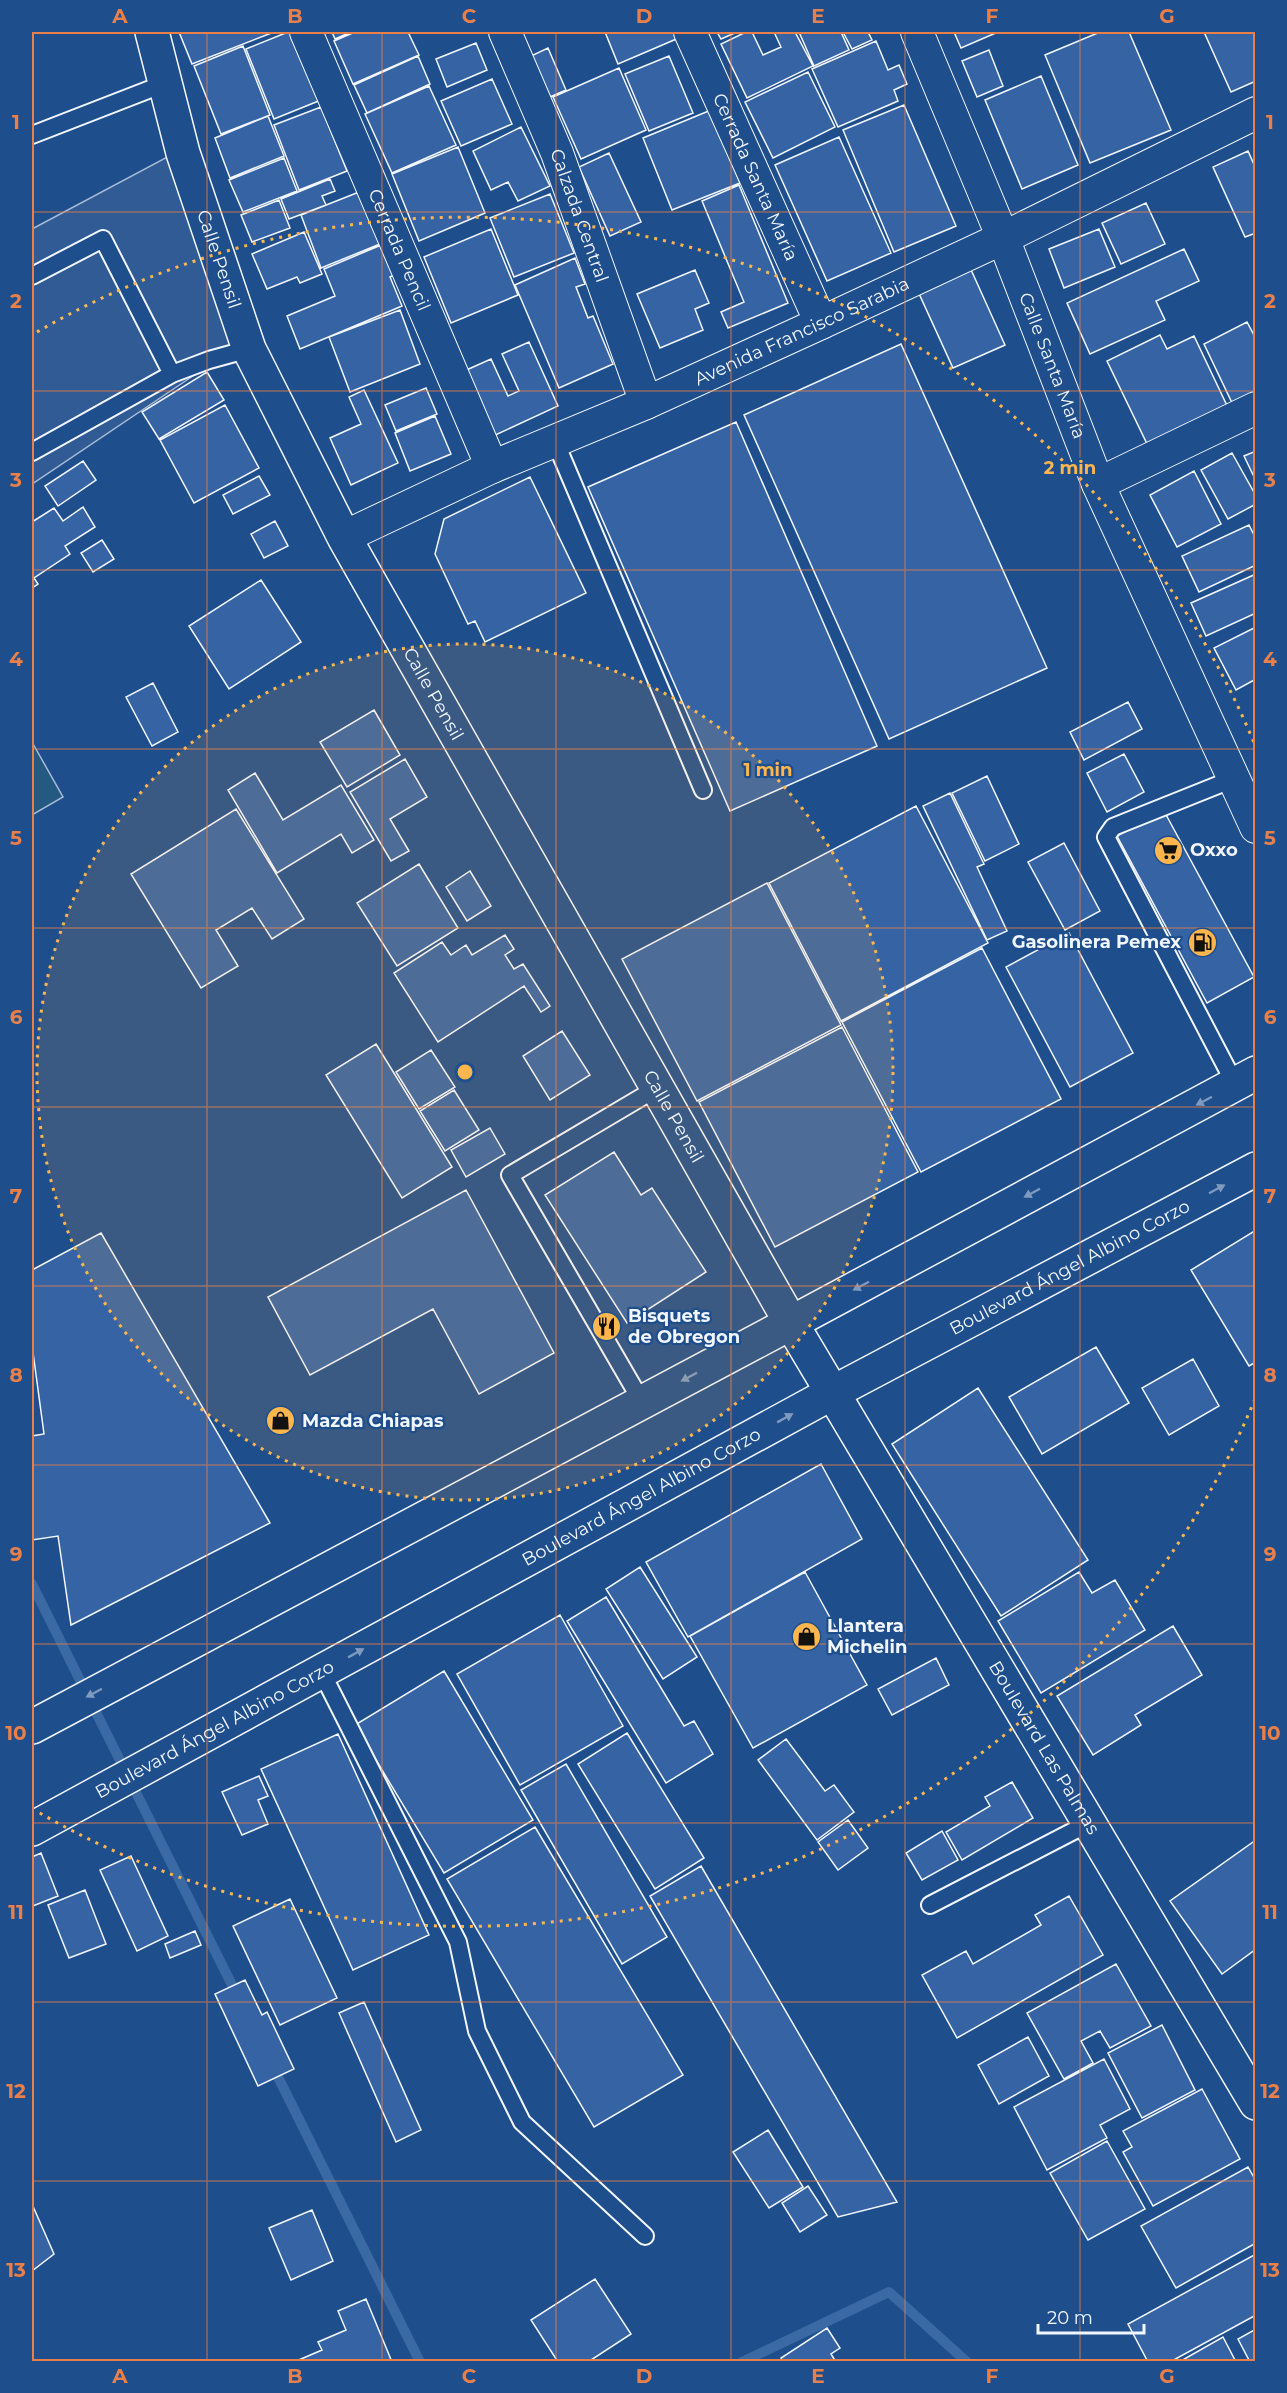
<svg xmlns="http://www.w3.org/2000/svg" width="1287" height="2393" font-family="Montserrat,sans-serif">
<rect width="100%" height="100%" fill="#1f4e8c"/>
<path fill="#245a82" stroke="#a8bbd7" stroke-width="1.5" d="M32 742 63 797 32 815Z"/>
<path fill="#305b95" stroke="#a8bbd7" stroke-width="1.5" d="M171 155 233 349 32 484V229Z"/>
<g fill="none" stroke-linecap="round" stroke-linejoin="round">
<path stroke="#3b69a3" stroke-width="10" d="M32 1584 238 1997
M272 2065 420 2362
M742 2362 889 2292 967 2362"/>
</g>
<path fill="#3563a3" stroke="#f2f6ff" stroke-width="1.5" d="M179 32H274L192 64Z
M288 32H294L321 100 274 119 246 49Z
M332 32H351L335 39Z
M355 32H408L419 55 353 84 334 41Z
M605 32H679L681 37 618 64Z
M717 32H737L721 39Z
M746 32H752L763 55 781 47 774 32H795L813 66 747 98 721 44Z
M799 32H841L849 50 814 66Z
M843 32H868L872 40 852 49Z
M954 32H998L961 48Z
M1100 32H1129L1171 130 1090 163 1045 55Z
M1204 32H1256V81L1231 92Z
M876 41 888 70 899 65 907 84 894 90 898 101 838 127 812 69Z
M476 43 487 70 447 87 436 59Z
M243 46 270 115 221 134 194 66Z
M548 48 566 90 550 97 531 56Z
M989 50 1003 86 977 97 962 61Z
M418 56 430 84 367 113 354 85Z
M669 56 693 113 649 131 625 74Z
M619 68 646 130 581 159 553 97Z
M808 72 835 127 773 158 745 102Z
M1041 76 1078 165 1022 189 985 100Z
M492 79 512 124 461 146 441 101Z
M429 86 456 145 392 173 365 114Z
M904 105 956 226 894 252 843 130Z
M321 107 347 171 299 190 274 125Z
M711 110 740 183 672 210 643 138Z
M268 116 284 156 230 178 215 138Z
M521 127 550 186 518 201 508 182 491 190 473 151Z
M839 137 891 253 827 281 775 165Z
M458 147 485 213 419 241 392 174Z
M1248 151 1256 169V233L1245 237 1213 167Z
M609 153 641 222 610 236 579 167Z
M284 158 297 191 243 212 229 180Z
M330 179 335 191 322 196 326 205 289 219 281 199Z
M739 185 788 303 728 328 721 312 744 302 702 201Z
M359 192 380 244 321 268 301 215Z
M550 194 574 253 514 277 490 218Z
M279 200 290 228 252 242 241 215Z
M1146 203 1165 244 1121 264 1102 223Z
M491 229 518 295 451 323 424 257Z
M1099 229 1115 267 1064 288 1049 249Z
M304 232 322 274 300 283 297 277 267 289 252 254Z
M386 243 399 273 390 277 402 306 300 349 287 316 335 296 324 269Z
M1184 249 1199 281 1156 301 1165 320 1090 354 1067 303Z
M575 258 585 284 576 287 588 318 593 316 613 364 559 388 515 285Z
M968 263 1005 345 953 368 916 287Z
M695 270 709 303 695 309 703 330 660 348 637 294Z
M400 310 420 364 350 392 329 337Z
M1247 322 1256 339V396L1234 407 1204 344Z
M1160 335 1167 349 1194 336 1230 412 1150 450 1107 361Z
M529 342 558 406 491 437 462 372 491 359 508 396 519 391 502 354Z
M901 344 1047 668 889 739 744 415Z
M207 372 224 400 159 439 142 412Z
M426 388 437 414 396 431 385 405Z
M364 390 398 463 351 485 330 438 361 424 349 397Z
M225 405 259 468 194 503 160 440Z
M435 416 451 454 410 471 395 433Z
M736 422 877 746 730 811 588 487Z
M1256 451V481L1244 456Z
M1232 453 1256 496V504L1228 519 1201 470Z
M83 461 96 480 58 506 45 486Z
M1194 471 1221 524 1177 547 1150 495Z
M259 476 270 495 233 514 223 495Z
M530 477 586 593 485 642 475 621 468 624 435 554 444 519Z
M83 507 95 527 65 546 70 554 34 578 38 584 32 588V522L54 508 63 521Z
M275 521 288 546 264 558 251 534Z
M1249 525 1256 539V565L1199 592 1182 556Z
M102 540 114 559 93 572 81 553Z
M1256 574V613L1206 636 1191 603Z
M261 580 301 642 229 689 189 626Z
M1256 627V679L1236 690 1214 648Z
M153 683 178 732 152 746 126 697Z
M1128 702 1142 729 1084 760 1070 732Z
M374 710 400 755 347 787 320 742Z
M1124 754 1144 792 1107 812 1087 773Z
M405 759 427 797 390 819 409 851 391 861 350 792Z
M255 773 283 820 341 785 374 840 352 853 341 834 277 873 228 790Z
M987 776 1019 844 985 861 952 793Z
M950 793 984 864 977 867 1007 931 987 940 923 806Z
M916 806 988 943 841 1021 769 883Z
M236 809 304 919 272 939 252 908 216 930 238 966 201 988 131 874Z
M1164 811 1254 977 1207 1003 1117 836Z
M1064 843 1100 911 1065 930 1028 862Z
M419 864 458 928 397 966 357 903Z
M470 871 491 906 467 921 446 887Z
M767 883 841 1025 697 1101 622 959Z
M1069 933 1133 1053 1070 1087 1006 967Z
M505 935 514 949 505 955 514 969 523 964 550 1006 541 1012 524 986 438 1042 394 973 442 942 451 955 466 945 472 955Z
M982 948 1061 1099 921 1172 842 1022Z
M842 1027 918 1172 775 1247 699 1102Z
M562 1031 590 1075 550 1100 523 1056Z
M376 1044 452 1167 402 1198 326 1075Z
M431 1050 455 1087 419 1109 396 1072Z
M454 1090 479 1130 445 1151 420 1111Z
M490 1128 505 1154 466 1177 451 1150Z
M614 1152 641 1195 652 1188 706 1272 627 1323 545 1195Z
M466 1190 554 1353 479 1394 433 1309 310 1375 268 1297Z
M1256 1230V1362L1249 1366 1191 1270Z
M101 1233 270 1523 71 1625 58 1536 32 1540V1436L44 1434 32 1345V1270Z
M1096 1347 1129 1403 1042 1454 1009 1397Z
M1193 1359 1219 1406 1169 1435 1142 1388Z
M978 1388 1088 1560 1001 1616 892 1444Z
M821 1464 862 1539 688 1637 646 1562Z
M640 1567 697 1657 663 1679 606 1589Z
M805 1572 867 1685 753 1748 690 1636Z
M1079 1572 1092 1593 1115 1580 1145 1630 1041 1693 998 1621Z
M606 1597 684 1726 694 1721 713 1754 666 1783 567 1621Z
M560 1615 623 1726 520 1785 457 1674Z
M1173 1626 1202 1675 1135 1715 1141 1725 1093 1755 1057 1696Z
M936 1658 949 1685 892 1715 878 1689Z
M444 1671 533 1820 444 1873 355 1725Z
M627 1733 704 1858 655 1889 578 1764Z
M338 1734 429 1935 353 1970 261 1769Z
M786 1739 825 1791 834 1785 854 1812 817 1840 758 1760Z
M566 1764 667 1937 622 1964 521 1790Z
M259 1776 268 1796 258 1800 268 1824 242 1835 222 1792Z
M1012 1782 1033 1818 962 1860 946 1832 990 1806 985 1797Z
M848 1820 868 1848 838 1870 818 1842Z
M535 1827 683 2075 594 2127 447 1879Z
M942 1831 958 1860 922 1880 906 1853Z
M1256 1840V1949L1222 1974 1170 1901Z
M41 1853 58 1896 33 1906 32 1857Z
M131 1856 168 1936 137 1951 100 1870Z
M701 1866 897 2202 838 2217 650 1896Z
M85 1890 106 1944 69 1958 48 1905Z
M1069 1896 1103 1955 957 2038 922 1975 966 1951 973 1964 1041 1925 1035 1915Z
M290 1899 337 1998 280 2025 233 1926Z
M195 1931 201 1945 170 1958 165 1944Z
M1116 1964 1151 2026 1110 2048 1100 2031 1081 2041 1093 2063 1064 2079 1027 2013Z
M245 1980 262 2015 267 2012 294 2069 258 2086 215 1994Z
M364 2002 421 2130 396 2142 339 2013Z
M1162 2025 1195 2090 1142 2118 1108 2053Z
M1028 2037 1049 2076 999 2104 978 2065Z
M1104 2059 1130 2109 1100 2125 1107 2138 1047 2170 1014 2107Z
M1202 2089 1240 2159 1153 2206 1123 2152 1132 2147 1123 2131Z
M768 2130 803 2187 769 2208 733 2152Z
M1107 2141 1145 2209 1088 2240 1050 2173Z
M1248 2167 1256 2181V2243L1176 2288 1141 2226Z
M808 2186 827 2215 800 2232 782 2203Z
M32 2204 54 2254 32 2271Z
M312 2210 333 2261 291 2280 269 2228Z
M1256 2254V2315L1170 2362H1148L1128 2324Z
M595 2279 631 2334 588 2362H558L531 2320Z
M366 2299 392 2362H294L322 2350 318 2342 346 2330 338 2311Z
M827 2328 840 2348 831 2354 836 2362H783L781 2358Z
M1256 2329V2362H1250L1238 2339Z
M1223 2337 1236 2362H1179Z"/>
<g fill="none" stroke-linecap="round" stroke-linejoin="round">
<defs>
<path id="lane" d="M32 135 166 83
M32 276 103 239 172 374
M555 441 703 790
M32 452 172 374 209 360 249 349
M1233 779 1113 827 1106 837 1235 1084
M642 1402 510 1175 657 1088
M321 1671 458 1942 477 2031 522 2122 645 2236
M930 1905 1089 1823"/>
<g id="street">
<path id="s1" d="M306 32 492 467"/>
<path id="s2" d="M505 32 557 153 646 403"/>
<path id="s3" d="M690 32 821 323"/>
<path id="s4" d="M917 32 1003 238 1098 484 1256 827"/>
<path d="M1098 484 1256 408"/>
<path id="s5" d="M344 537 492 467 646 403 821 323 1003 238 1256 113"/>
</g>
<g id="secondary">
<path id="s6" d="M152 32 183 153 249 349 344 537 791 1323 1256 2103"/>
</g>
<g id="primary">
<path d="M32 1727 791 1323 1256 1073"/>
<path id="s7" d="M32 1829 832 1393 1256 1169"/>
</g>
</defs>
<use href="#lane" stroke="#f2f6ff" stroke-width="20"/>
<use href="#street" stroke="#f2f6ff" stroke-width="34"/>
<use href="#secondary" stroke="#f2f6ff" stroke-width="36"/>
<use href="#primary" stroke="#f2f6ff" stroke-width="36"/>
<use href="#lane" stroke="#1f4e8c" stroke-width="16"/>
<use href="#street" stroke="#1f4e8c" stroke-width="32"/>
<use href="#secondary" stroke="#1f4e8c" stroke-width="33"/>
<use href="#primary" stroke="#1f4e8c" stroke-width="33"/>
</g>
<defs><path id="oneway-solid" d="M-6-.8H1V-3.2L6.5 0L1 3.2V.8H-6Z" transform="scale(1.5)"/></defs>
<g fill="#7e9ac0">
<use href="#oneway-solid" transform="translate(1204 1101) rotate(152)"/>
<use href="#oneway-solid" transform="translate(1217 1189) rotate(-28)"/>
<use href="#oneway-solid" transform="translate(1032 1193) rotate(152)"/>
<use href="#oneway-solid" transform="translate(861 1286) rotate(152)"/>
<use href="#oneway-solid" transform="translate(689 1377) rotate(152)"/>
<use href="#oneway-solid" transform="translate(785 1418) rotate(-29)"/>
<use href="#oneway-solid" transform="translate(356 1653) rotate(-29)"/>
<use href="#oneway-solid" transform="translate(94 1693) rotate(152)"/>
</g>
<path fill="none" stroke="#ea8049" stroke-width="1.5" stroke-opacity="0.55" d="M207 32V2362M382 32V2362M556 32V2362M731 32V2362M905 32V2362M1080 32V2362M32 212H1256M32 391H1256M32 570H1256M32 749H1256M32 928H1256M32 1107H1256M32 1286H1256M32 1465H1256M32 1644H1256M32 1823H1256M32 2002H1256M32 2181H1256"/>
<circle cx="465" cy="1072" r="428" fill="#ffb74d" fill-opacity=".12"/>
<g fill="none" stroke="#ffb74d" stroke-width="3" stroke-dasharray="3 6">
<circle cx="465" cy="1072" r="428"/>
<path d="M1255 1399A855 855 0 0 1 38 1812M37 332A855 855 0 0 1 1255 745"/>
</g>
<defs>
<symbol id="supermarket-disc" viewBox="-11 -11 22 22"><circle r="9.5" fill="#ffb74d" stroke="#1f4e8c"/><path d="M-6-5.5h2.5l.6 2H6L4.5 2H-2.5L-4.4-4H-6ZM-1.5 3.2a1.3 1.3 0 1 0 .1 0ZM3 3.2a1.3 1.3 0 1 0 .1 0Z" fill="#111"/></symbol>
<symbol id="fuel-disc" viewBox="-11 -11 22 22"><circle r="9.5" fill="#ffb74d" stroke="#1f4e8c"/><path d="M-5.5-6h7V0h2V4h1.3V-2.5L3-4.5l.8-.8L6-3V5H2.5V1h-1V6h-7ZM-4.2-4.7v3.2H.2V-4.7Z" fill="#111"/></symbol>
<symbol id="restaurant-disc" viewBox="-11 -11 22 22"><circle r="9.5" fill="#ffb74d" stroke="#1f4e8c"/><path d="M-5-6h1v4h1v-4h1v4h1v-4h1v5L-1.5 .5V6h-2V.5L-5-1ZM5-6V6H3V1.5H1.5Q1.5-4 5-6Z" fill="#111"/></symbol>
<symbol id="shop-disc" viewBox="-11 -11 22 22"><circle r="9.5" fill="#ffb74d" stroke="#1f4e8c"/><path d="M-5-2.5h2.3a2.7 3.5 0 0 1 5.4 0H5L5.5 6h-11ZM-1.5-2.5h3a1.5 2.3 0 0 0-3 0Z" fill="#111"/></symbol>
</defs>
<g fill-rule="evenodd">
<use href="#supermarket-disc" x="1152" y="834" width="33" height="33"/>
<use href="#fuel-disc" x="1186" y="926" width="33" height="33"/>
<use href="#restaurant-disc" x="590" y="1310" width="33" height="33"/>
<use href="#shop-disc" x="264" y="1404" width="33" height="33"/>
<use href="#shop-disc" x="790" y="1620" width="33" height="33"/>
</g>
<g text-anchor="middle" stroke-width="4.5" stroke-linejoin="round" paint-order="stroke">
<g font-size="18" fill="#f2f6ff" stroke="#1f4e8c">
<text dy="6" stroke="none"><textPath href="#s3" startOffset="159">Cerrada Santa María</textPath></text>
<text dy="6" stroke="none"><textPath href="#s2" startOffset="198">Calzada Central</textPath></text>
<text dy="6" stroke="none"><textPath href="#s1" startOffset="237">Cerrada Pencil</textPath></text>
<text dy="6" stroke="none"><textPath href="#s6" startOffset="237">Calle Pensil</textPath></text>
<text dy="6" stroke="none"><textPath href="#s5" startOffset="502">Avenida Francisco Sarabia</textPath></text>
<text dy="6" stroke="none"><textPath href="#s4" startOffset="360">Calle Santa María</textPath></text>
<text dy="6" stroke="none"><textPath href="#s6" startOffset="723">Calle Pensil</textPath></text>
<text dy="6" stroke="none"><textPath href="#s6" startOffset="1209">Calle Pensil</textPath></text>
<text dy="6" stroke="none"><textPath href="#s7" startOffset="1180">Boulevard Ángel Albino Corzo</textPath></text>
<text dy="6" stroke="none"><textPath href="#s7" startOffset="694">Boulevard Ángel Albino Corzo</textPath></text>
<text dy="6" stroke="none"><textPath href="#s7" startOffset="208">Boulevard Ángel Albino Corzo</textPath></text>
<text dy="6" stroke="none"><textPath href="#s6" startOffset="1941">Boulevard Las Palmas</textPath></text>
</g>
<g font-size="18" font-weight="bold" fill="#f2f6ff" stroke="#1f4e8c" text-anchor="start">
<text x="1190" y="856">Oxxo</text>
<text x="1181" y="948" text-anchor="end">Gasolinera Pemex</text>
<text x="628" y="1322">Bisquets<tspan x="628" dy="21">de Obregon</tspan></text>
<text x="302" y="1427">Mazda Chiapas</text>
<text x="827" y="1632">Llantera<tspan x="827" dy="21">Michelin</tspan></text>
</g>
</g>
<circle cx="465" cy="1072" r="9" fill="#ffb74d" stroke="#1f4e8c" stroke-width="3"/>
<g font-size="18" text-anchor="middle" font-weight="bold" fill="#ffb74d" stroke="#1f4e8c" stroke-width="4.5" stroke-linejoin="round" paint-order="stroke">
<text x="1070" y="474">2 min</text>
<text x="768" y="776">1 min</text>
</g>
<rect width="1287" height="2393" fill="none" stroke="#1f4e8c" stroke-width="66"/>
<path d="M1038 2324v9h106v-9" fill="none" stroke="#f2f6ff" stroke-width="3"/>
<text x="1047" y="2324" font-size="18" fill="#f2f6ff" stroke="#1f4e8c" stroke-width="4.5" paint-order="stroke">20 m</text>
<rect x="33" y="33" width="1221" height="2327" fill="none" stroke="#ea8049" stroke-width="2"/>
<g font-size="20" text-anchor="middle" font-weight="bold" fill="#ea8049">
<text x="120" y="23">A</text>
<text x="295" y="23">B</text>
<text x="469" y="23">C</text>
<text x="644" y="23">D</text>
<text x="818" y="23">E</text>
<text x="992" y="23">F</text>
<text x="1167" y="23">G</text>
<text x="16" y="129">1</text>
<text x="1270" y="129">1</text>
<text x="16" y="308">2</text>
<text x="1270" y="308">2</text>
<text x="16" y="487">3</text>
<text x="1270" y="487">3</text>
<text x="16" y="666">4</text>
<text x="1270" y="666">4</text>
<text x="16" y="845">5</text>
<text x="1270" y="845">5</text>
<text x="16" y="1024">6</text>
<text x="1270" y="1024">6</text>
<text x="16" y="1203">7</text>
<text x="1270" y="1203">7</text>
<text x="16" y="1382">8</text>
<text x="1270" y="1382">8</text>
<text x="16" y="1561">9</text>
<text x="1270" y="1561">9</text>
<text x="16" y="1740">10</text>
<text x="1270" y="1740">10</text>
<text x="16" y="1919">11</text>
<text x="1270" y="1919">11</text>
<text x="16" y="2098">12</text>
<text x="1270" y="2098">12</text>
<text x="16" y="2277">13</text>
<text x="1270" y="2277">13</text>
<text x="120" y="2383">A</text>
<text x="295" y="2383">B</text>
<text x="469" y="2383">C</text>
<text x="644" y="2383">D</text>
<text x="818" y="2383">E</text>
<text x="992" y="2383">F</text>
<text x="1167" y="2383">G</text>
</g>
</svg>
